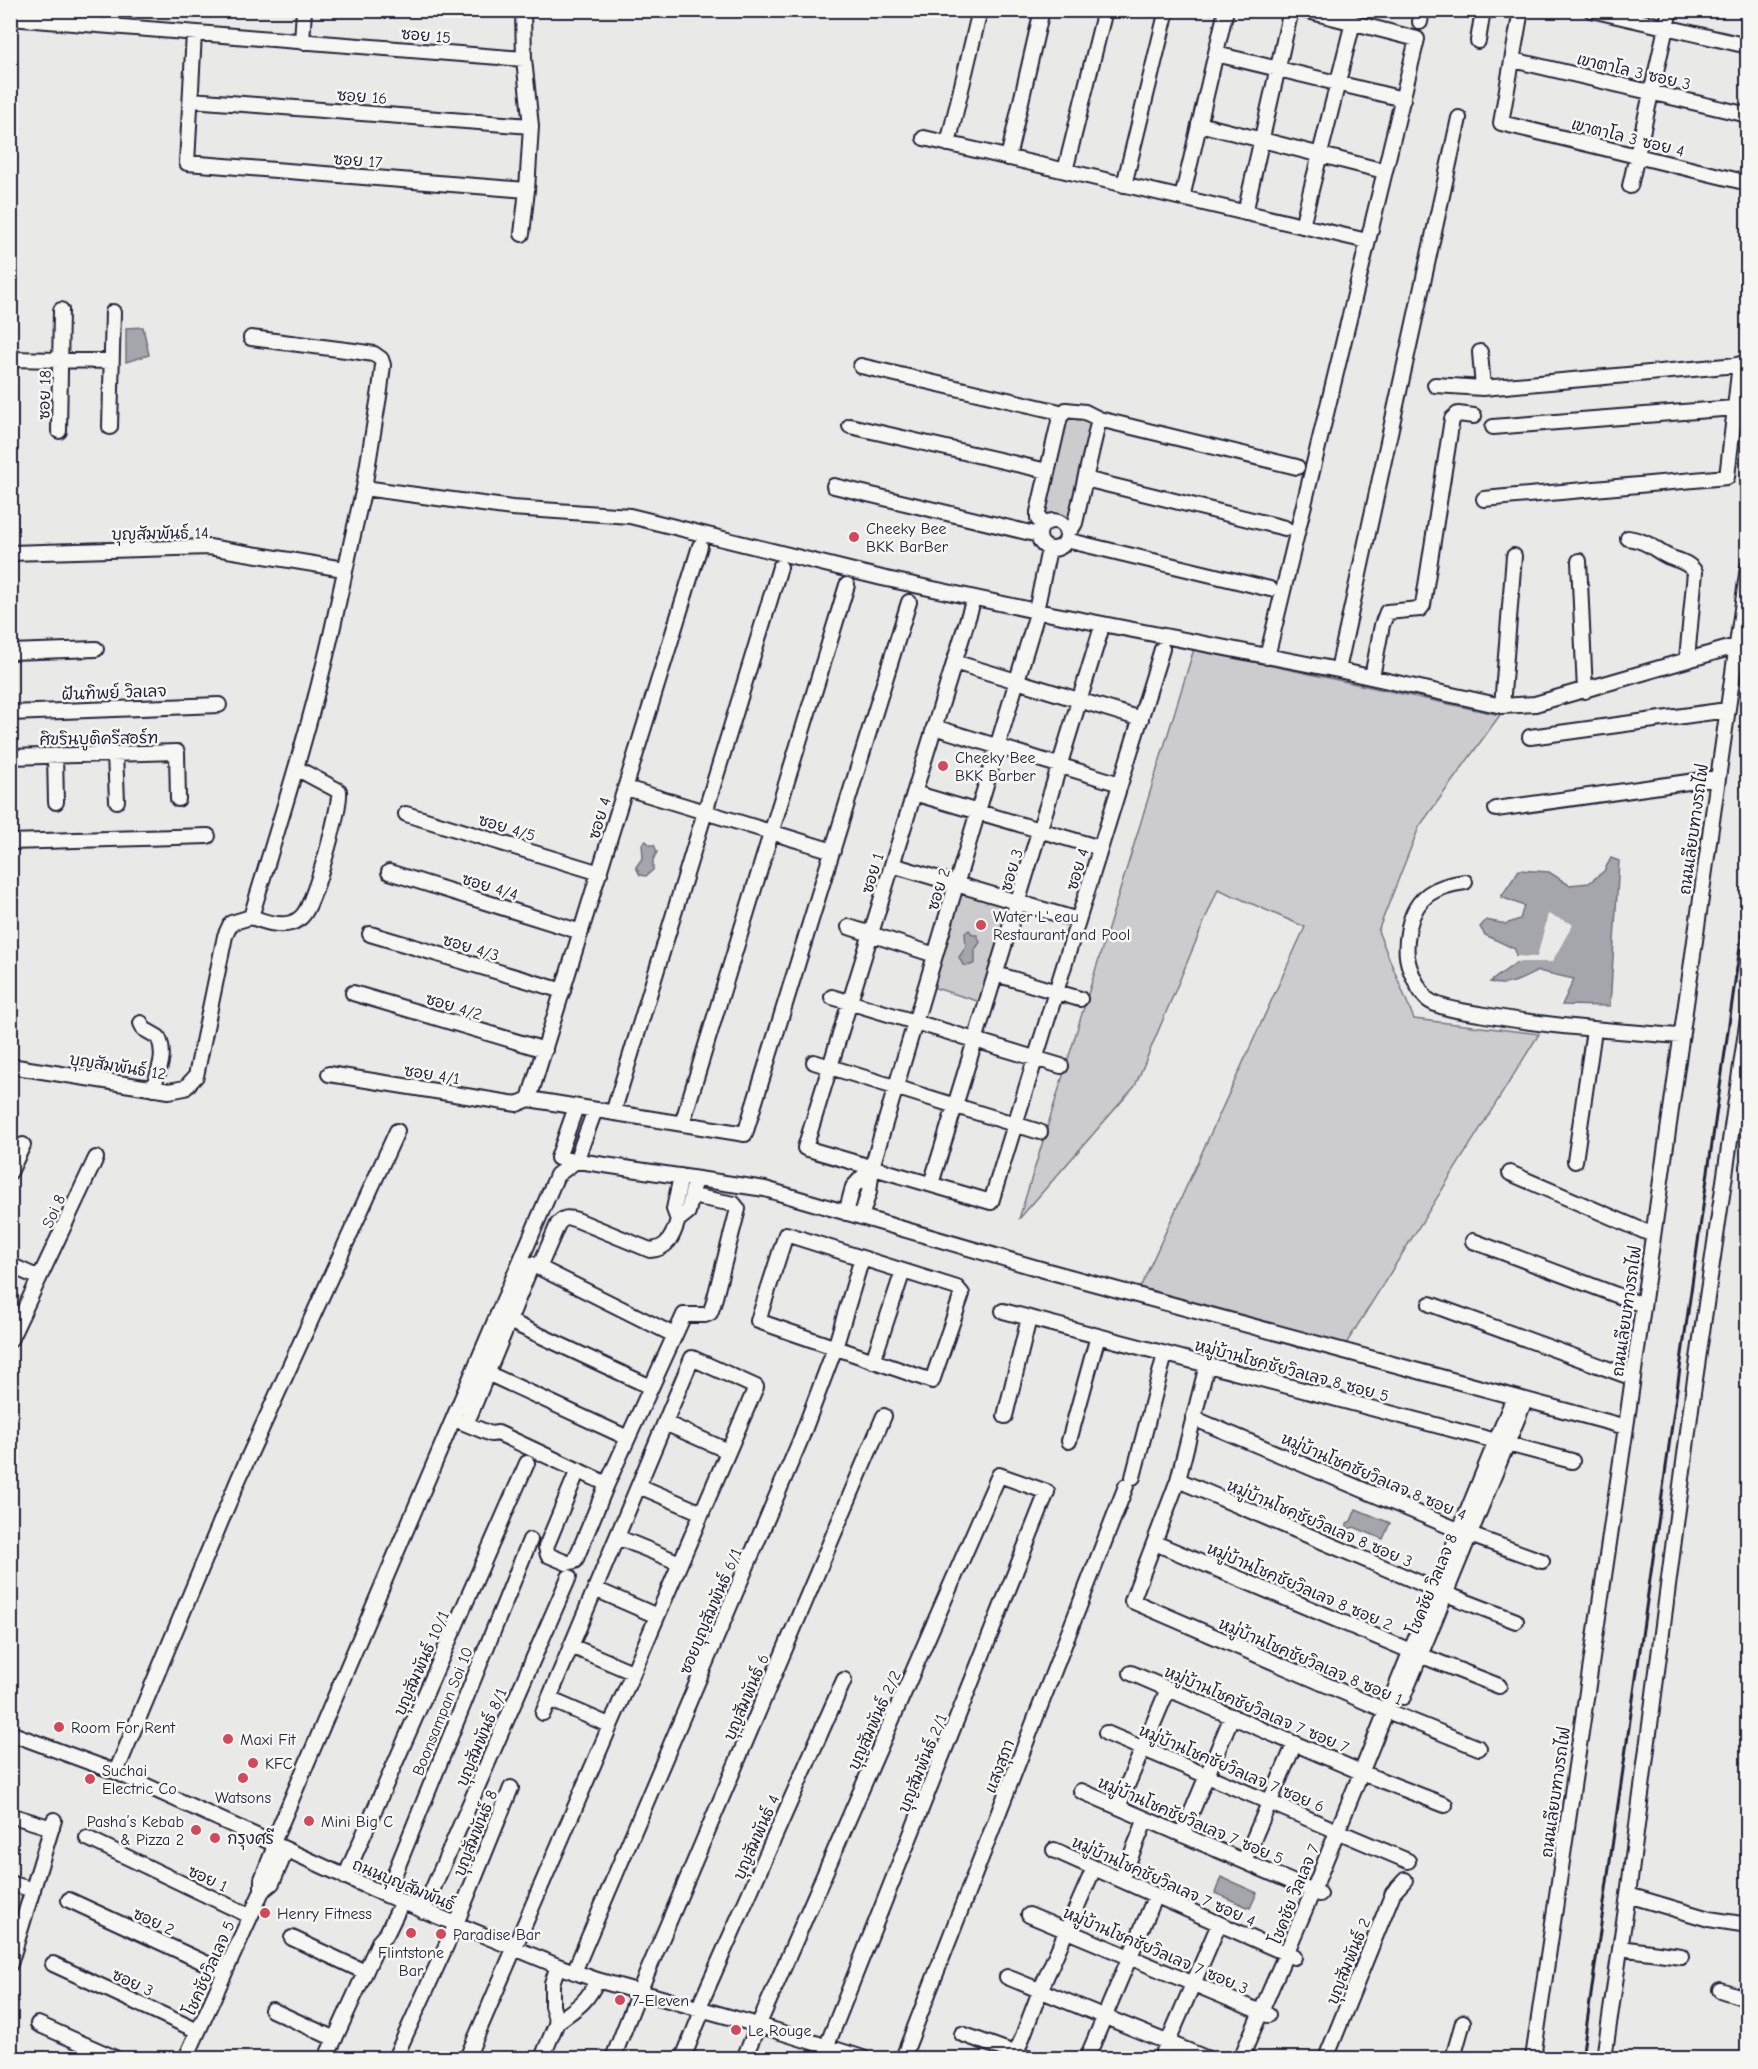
<svg xmlns="http://www.w3.org/2000/svg" width="1758" height="2069" font-family="'Comic Neue','Playpen Sans Thai',sans-serif">
<rect width="100%" height="100%" fill="#e9e9e7"/>
<filter id="ink" filterUnits="userSpaceOnUse"><feTurbulence type="fractalNoise" baseFrequency=".0167" numOctaves="2"/><feDisplacementMap in="SourceGraphic" scale="12" xChannelSelector="R" yChannelSelector="G"/><feConvolveMatrix kernelMatrix="1 2 1 2 8 2 1 2 1" color-interpolation-filters="sRGB"/></filter>
<g filter="url(#ink)">
<path fill="#ccccce" stroke="#777784" stroke-width="1.5" d="M1067 417 1092 423 1069 521 1043 515Z
M1194 649 1500 715 1419 827 1378 931 1414 1019 1539 1034 1346 1344 1140 1288 1305 927 1218 889 1135 1086 1019 1219Z
M962 892 1013 908 984 1003 932 987Z"/>
<path fill="#a5a5ac" stroke="#71717f" stroke-width="1.5" d="M143 327 149 355 126 362V328Z
M646 841 650 845H654L657 852 653 860V870L646 876 640 875 636 867 643 857 642 844Z
M1611 858 1619 861 1610 1006 1562 1005 1574 979 1538 971C1521 979 1509 988 1490 982L1517 962 1515 949 1485 935 1480 927 1486 920 1506 924 1520 919 1524 906 1501 897 1519 870 1549 872 1569 885 1589 883 1604 871Z
M969 930 973 935H977L980 942 975 950V962C972 966 968 966 963 965L959 957 966 947 965 933Z
M1356 1509 1390 1523 1383 1539 1354 1527 1347 1529V1523L1351 1521Z
M1221 1877 1257 1893 1250 1908 1215 1893Z"/>
<path fill="#e9e9e7" d="M1548 914 1573 924 1552 962H1512L1514 956 1537 957Z"/>
<g fill="none" stroke-linecap="round" stroke-linejoin="round">
<defs>
<path id="minor" d="M1521 10 1501 123 1748 183
M1591 10 1748 46
M10 18 524 59
M1420 22 1422 10
M112 26 114 10
M194 33 187 163 527 190
M1478 41 1483 10
M302 42 304 10
M1216 54 1403 99
M1513 60 1748 115
M191 100 531 126
M1199 124 1384 171
M924 138 1367 241
M948 144 980 10
M1008 158 1042 10
M1065 171 1105 10
M1124 185 1167 10
M1630 186 1670 10
M1182 198 1226 10
M1245 213 1291 10
M1302 226 1353 22
M522 234 527 190 531 126 524 59 523 10
M251 338 354 351 374 354 381 359 383 365 380 390 364 488
M1480 352 1483 388 1748 364
M10 359 111 361
M861 366 1064 413
M1435 385 1483 388
M850 426 1047 471
M110 427 113 312
M1493 427 1734 408
M59 431 61 310
M1085 479 1285 528
M834 486 1039 535
M1484 499 1727 477 1740 364
M1039 535a14 14 0 1 1 28 0a14 14 0 1 1-28 0Z
M1044 525 1038 519V512L1060 417 1066 410 1085 412 1099 419 1297 467
M1066 531 1072 528 1075 523 1099 419
M1628 538C1651 542 1652 549 1669 557 1679 561 1688 562 1695 572L1687 659
M1066 540 1270 589
M10 553 209 547 344 569
M1579 561 1585 691
M971 608 805 1148 991 1202 1162 649
M1036 611 1049 549
M10 652 96 649
M1267 657 1417 39 1304 10
M954 662 1141 719
M1338 670 1459 118
M1372 677 1382 625 1387 612 1420 609 1423 605 1452 419 1458 414 1474 416
M1502 706 1514 556
M10 713 219 705
M934 727 1120 784
M1530 737 1727 710
M115 754 117 801
M55 756 56 802
M10 757 177 752 178 799
M626 788 833 851
M914 793 1100 848
M1496 809 1717 778
M406 814 600 873
M10 842 208 836
M892 865 1078 920
M389 872 581 932
M1465 882C1436 886 1416 895 1409 927 1404 952 1406 965 1419 988 1421 991 1424 997 1427 999 1437 1008 1466 1012 1479 1014 1546 1026 1613 1031 1680 1036
M251 917C263 921 278 927 291 923 295 922 301 918 303 915 314 904 341 807 339 791L296 768
M849 927 935 955
M370 934 563 991
M996 974 1080 999
M353 993 545 1050
M832 997 1061 1066
M141 1023 144 1029 158 1037C167 1055 158 1072 153 1089
M814 1062 1040 1132
M10 1066 169 1091 185 1088 196 1076 225 936 231 923 251 917C279 824 309 731 331 635 342 586 352 537 364 488L512 508 630 516 882 578 1036 611 1338 670 1502 706 1535 704 1736 646
M329 1074 517 1104 529 1099
M529 1099 745 1134 909 602
M529 1099 700 546
M576 1107 558 1158 765 1189 1044 1270 1626 1427
M613 1113 780 567
M682 1124 847 585
M1575 1161 1594 1030
M10 1172 23 1145
M1510 1173 1653 1235
M681 1176 674 1209 678 1220 688 1212 693 1189
M931 1184 1100 633
M846 1213 853 1187 872 1167
M861 1217 869 1192 872 1167 1035 620
M786 1234 957 1288 962 1294 932 1381 758 1321Z
M1473 1241 1643 1305
M10 1265 39 1278
M539 1268 558 1224C564 1217 568 1217 577 1220L650 1250C668 1249 673 1236 678 1220
M1430 1304 1633 1378
M1003 1311 1572 1461
M509 1321 532 1264 674 1335
M10 1340 96 1158
M873 1361 903 1271
M1207 1365 1178 1480 1132 1601 1387 1711 1479 1748
M487 1373 628 1438
M470 1415 509 1321 651 1387
M1005 1416 1029 1318
M1193 1418 1470 1535 1542 1561
M454 1419 491 1434 498 1433 607 1484 684 1315H705L710 1313 713 1305 738 1209 734 1204 692 1196
M665 1423 728 1451
M1069 1441 1098 1336
M578 1470 546 1547 548 1555 567 1563 575 1561 607 1484
M1133 1477 1165 1354
M1178 1480 1446 1594 1516 1621
M639 1486 702 1513
M617 1537 680 1563
M1155 1543 1420 1655 1499 1686
M595 1589 657 1616
M571 1646 632 1672
M1131 1673 1370 1776 1445 1805
M1403 1697 1525 1400
M549 1699 609 1725
M10 1733 116 1772 386 1895 558 1966 597 1980 758 2025 863 2058
M1106 1733 1408 1861
M116 1772 239 1478 397 1131
M1081 1791 1320 1894
M1118 1807 1168 1689
M10 1815 52 1828
M1182 1835 1232 1716
M87 1838 250 1916
M272 1845 557 1175 576 1161 595 1110
M1054 1850 1294 1957
M1244 1861 1295 1743
M345 1877 527 1463
M1121 1880 1146 1819
M10 1883 33 1890
M262 1891 272 1883 286 1851
M386 1895 530 1540
M1628 1895 1709 1919 1748 1925
M69 1900 225 1972
M423 1911 569 1577
M1029 1915 1268 2015
M292 1938 365 1972
M1620 1948 1681 1956
M10 1964 54 1820
M53 1964 198 2031
M574 1972 800 1441 835 1348 862 1258
M1007 1977 1206 2058
M1720 1990 1748 1999
M699 2007 844 1680
M272 2010 335 2039
M557 2022C576 2008 587 2003 597 1980
M38 2024 115 2058
M962 2034 1028 2058
M1016 2054 1040 1991 1094 1868
M186 2058 262 1891V1879L275 1846
M326 2058 379 1942 387 1933 402 1902
M395 2058 456 1924 511 1788
M467 2058 756 1387 692 1358 543 1713
M542 2058 557 2022 552 2006V1983L558 1966
M613 2058 639 1992 884 1416
M683 2058 703 2009
M744 2058 999 1475 1047 1492 822 2058
M903 2058 1126 1486
M1087 2058 1156 1895
M1161 2058 1219 1924
M1241 2058 1313 1891 1514 1397
M1326 2058 1393 1893 1405 1880
M1453 2058 1463 2022
M1533 2058 1626 1427 1748 567
M1604 2058 1628 1895 1693 1393 1748 1018"/>
</defs>
<use href="#minor" stroke="#22223b" stroke-width="18"/>
<use href="#minor" stroke="#f6f6f2" stroke-width="14"/>
<path stroke="#22223b" stroke-width="3" d="M1582 2058 1748 890"/>
</g>
</g>
<g fill="#d1495b" stroke="#f6f6f2" stroke-width="2">
<circle cx="854" cy="537" r="6"/>
<circle cx="943" cy="766" r="6"/>
<circle cx="981" cy="925" r="6"/>
<circle cx="59" cy="1727" r="6"/>
<circle cx="228" cy="1739" r="6"/>
<circle cx="253" cy="1763" r="6"/>
<circle cx="243" cy="1778" r="6"/>
<circle cx="90" cy="1779" r="6"/>
<circle cx="309" cy="1821" r="6"/>
<circle cx="196" cy="1830" r="6"/>
<circle cx="215" cy="1838" r="6"/>
<circle cx="265" cy="1913" r="6"/>
<circle cx="411" cy="1933" r="6"/>
<circle cx="441" cy="1934" r="6"/>
<circle cx="620" cy="2000" r="6"/>
<circle cx="736" cy="2030" r="6"/>
</g>
<g text-anchor="middle" stroke-width="5" stroke-linejoin="round" paint-order="stroke">
<g font-size="16" fill="#22223b" stroke="#f6f6f2">
<text transform="translate(426 35) rotate(5)" y="6">ซอย 15</text>
<text transform="translate(1634 71) rotate(13)" y="6">เขาตาโล 3 ซอย 3</text>
<text transform="translate(362 96) rotate(4)" y="6">ซอย 16</text>
<text transform="translate(1628 137) rotate(14)" y="6">เขาตาโล 3 ซอย 4</text>
<text transform="translate(358 160) rotate(4)" y="6">ซอย 17</text>
<text transform="translate(44 395) rotate(-88)" y="6">ซอย 18</text>
<text transform="translate(160 533) rotate(-1)" y="6">บุญสัมพันธ์ 14</text>
<text transform="translate(114 692) rotate(-2)" y="6">ฝันทิพย์ วิลเลจ</text>
<text transform="translate(99 738) rotate(-1)" y="6">ศิขรินบูติครีสอร์ท</text>
<text transform="translate(599 818) rotate(-73)" y="6">ซอย 4</text>
<text transform="translate(507 827) rotate(17)" y="6">ซอย 4/5</text>
<text transform="translate(1693 829) rotate(-82)" y="6">ถนนเลียบทางรถไฟ</text>
<text transform="translate(1077 869) rotate(-73)" y="6">ซอย 4</text>
<text transform="translate(1011 870) rotate(-73)" y="6">ซอย 3</text>
<text transform="translate(872 873) rotate(-73)" y="6">ซอย 1</text>
<text transform="translate(490 886) rotate(17)" y="6">ซอย 4/4</text>
<text transform="translate(938 889) rotate(-73)" y="6">ซอย 2</text>
<text transform="translate(471 947) rotate(17)" y="6">ซอย 4/3</text>
<text transform="translate(454 1006) rotate(17)" y="6">ซอย 4/2</text>
<text transform="translate(118 1066) rotate(9)" y="6">บุญสัมพันธ์ 12</text>
<text transform="translate(432 1074) rotate(9)" y="6">ซอย 4/1</text>
<text transform="translate(53 1211) rotate(-65)" y="6">Soi 8</text>
<text transform="translate(1626 1311) rotate(-82)" y="6">ถนนเลียบทางรถไฟ</text>
<text transform="translate(1292 1370) rotate(15)" y="6">หมู่บ้านโชคชัยวิลเลจ 8 ซอย 5</text>
<text transform="translate(1374 1476) rotate(23)" y="6">หมู่บ้านโชคชัยวิลเลจ 8 ซอย 4</text>
<text transform="translate(1320 1523) rotate(23)" y="6">หมู่บ้านโชคชัยวิลเลจ 8 ซอย 3</text>
<text transform="translate(1432 1584) rotate(-68)" y="6">โชคชัย วิลเลจ 8</text>
<text transform="translate(1300 1586) rotate(23)" y="6">หมู่บ้านโชคชัยวิลเลจ 8 ซอย 2</text>
<text transform="translate(710 1611) rotate(-67)" y="6">ซอยบุญสัมพันธ์ 6/1</text>
<text transform="translate(1311 1661) rotate(23)" y="6">หมู่บ้านโชคชัยวิลเลจ 8 ซอย 1</text>
<text transform="translate(421 1663) rotate(-66)" y="6">บุญสัมพันธ์ 10/1</text>
<text transform="translate(746 1697) rotate(-67)" y="6">บุญสัมพันธ์ 6</text>
<text transform="translate(1257 1709) rotate(23)" y="6">หมู่บ้านโชคชัยวิลเลจ 7 ซอย 7</text>
<text transform="translate(442 1711) rotate(-68)" y="6">Boonsampan Soi 10</text>
<text transform="translate(874 1720) rotate(-66)" y="6">บุญสัมพันธ์ 2/2</text>
<text transform="translate(481 1737) rotate(-67)" y="6">บุญสัมพันธ์ 8/1</text>
<text transform="translate(922 1763) rotate(-68)" y="6">บุญสัมพันธ์ 2/1</text>
<text transform="translate(999 1766) rotate(-69)" y="6">แสงสุภา</text>
<text transform="translate(1232 1768) rotate(23)" y="6">หมู่บ้านโชคชัยวิลเลจ 7 ซอย 6</text>
<text transform="translate(1555 1792) rotate(-82)" y="6">ถนนเลียบทางรถไฟ</text>
<text transform="translate(1191 1820) rotate(23)" y="6">หมู่บ้านโชคชัยวิลเลจ 7 ซอย 5</text>
<text transform="translate(475 1833) rotate(-68)" y="6">บุญสัมพันธ์ 8</text>
<text transform="translate(756 1837) rotate(-66)" y="6">บุญสัมพันธ์ 4</text>
<text transform="translate(208 1878) rotate(25)" y="6">ซอย 1</text>
<text transform="translate(1164 1881) rotate(24)" y="6">หมู่บ้านโชคชัยวิลเลจ 7 ซอย 4</text>
<text transform="translate(404 1884) rotate(23)" y="6">ถนนบุญสัมพันธ์</text>
<text transform="translate(1294 1894) rotate(-68)" y="6">โชคชัย วิลเลจ 7</text>
<text transform="translate(154 1921) rotate(25)" y="6">ซอย 2</text>
<text transform="translate(1156 1950) rotate(23)" y="6">หมู่บ้านโชคชัยวิลเลจ 7 ซอย 3</text>
<text transform="translate(1348 1961) rotate(-68)" y="6">บุญสัมพันธ์ 2</text>
<text transform="translate(209 1968) rotate(-66)" y="6">โชคชัยวิลเลจ 5</text>
<text transform="translate(133 1982) rotate(25)" y="6">ซอย 3</text>
</g>
<g font-size="16" fill="#22223b" stroke="#f6f6f2" text-anchor="start">
<text x="866" y="534">Cheeky Bee<tspan x="866" dy="18">BKK BarBer</tspan></text>
<text x="955" y="763">Cheeky Bee<tspan x="955" dy="18">BKK Barber</tspan></text>
<text x="993" y="922">Water L' eau<tspan x="993" dy="18">Restaurant and Pool</tspan></text>
<text x="71" y="1733">Room For Rent</text>
<text x="240" y="1745">Maxi Fit</text>
<text x="265" y="1769">KFC</text>
<text x="102" y="1776">Suchai<tspan x="102" dy="18">Electric Co</tspan></text>
<text x="243" y="1803" text-anchor="middle">Watsons</text>
<text x="184" y="1827" text-anchor="end">Pasha’s Kebab<tspan x="184" dy="18">&amp; Pizza 2</tspan></text>
<text x="321" y="1827">Mini Big C</text>
<text x="227" y="1844">กรุงศรี</text>
<text x="277" y="1919">Henry Fitness</text>
<text x="453" y="1940">Paradise Bar</text>
<text x="411" y="1958" text-anchor="middle">Flintstone<tspan x="411" dy="18">Bar</tspan></text>
<text x="632" y="2006">7-Eleven</text>
<text x="748" y="2036">Le Rouge</text>
</g>
</g>
<rect width="1758" height="2069" fill="none" stroke="#f6f6f2" stroke-width="36"/>
<rect x="18" y="18" width="1722" height="2033" fill="none" stroke="#22223b" stroke-width="2" filter="url(#ink)"/>
</svg>
